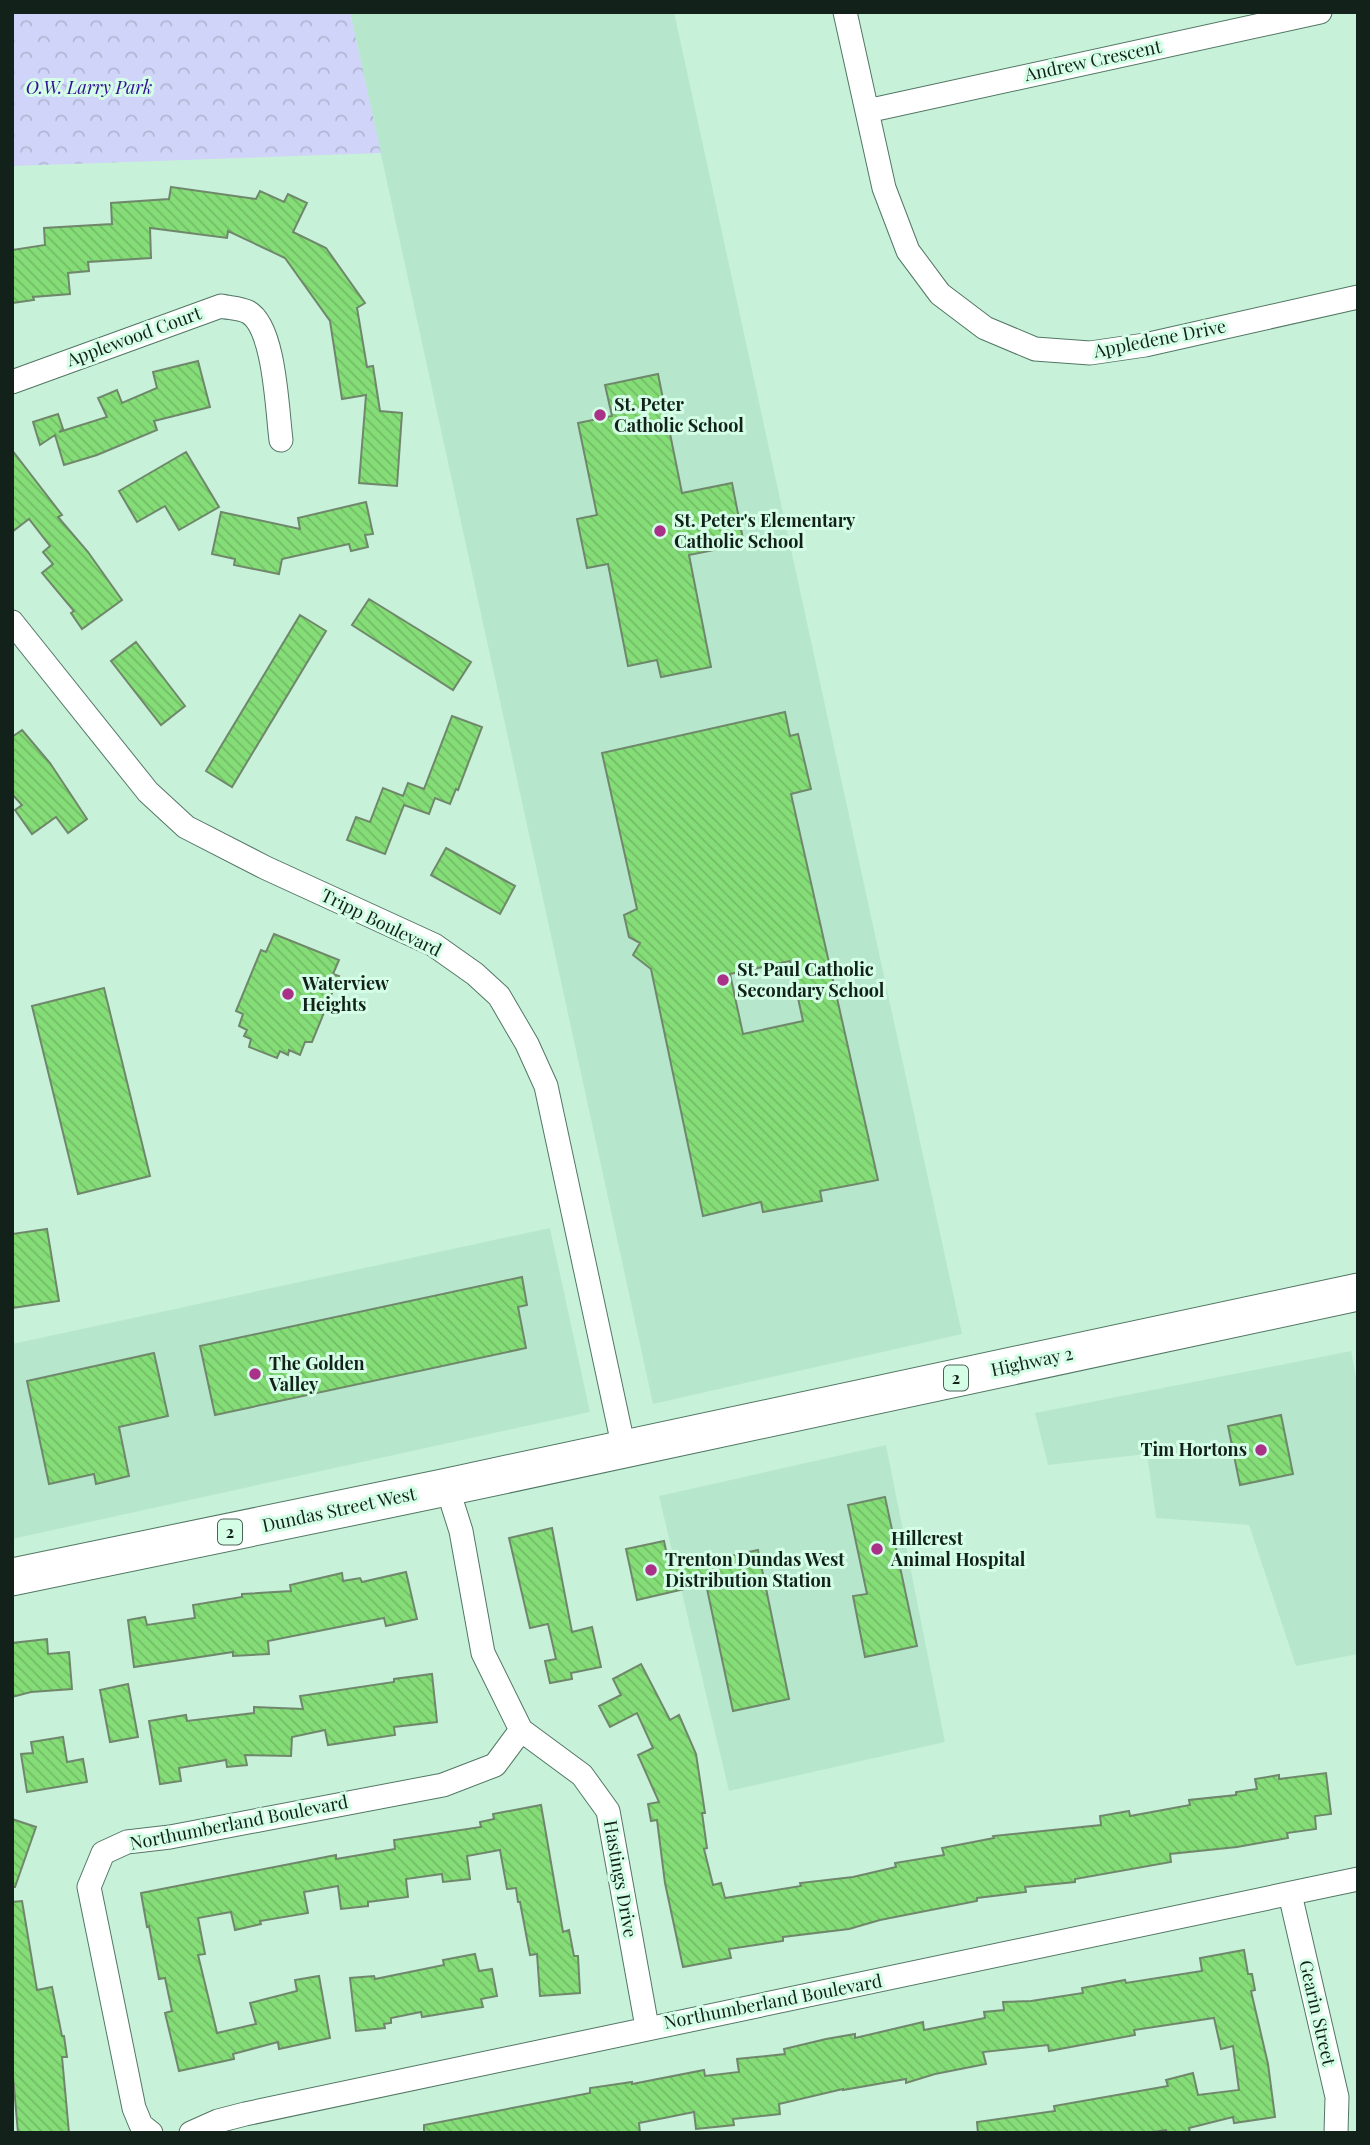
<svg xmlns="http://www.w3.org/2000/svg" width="1370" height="2145" font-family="'Playfair Display',serif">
<defs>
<pattern id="park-crowns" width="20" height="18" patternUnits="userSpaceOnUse" patternTransform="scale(1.75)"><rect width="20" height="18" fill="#d0d4f8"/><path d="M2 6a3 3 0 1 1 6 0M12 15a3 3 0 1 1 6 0" fill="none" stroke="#b2b6d4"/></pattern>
<pattern id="building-back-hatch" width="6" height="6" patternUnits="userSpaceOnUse" patternTransform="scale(1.75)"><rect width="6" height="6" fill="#85dd77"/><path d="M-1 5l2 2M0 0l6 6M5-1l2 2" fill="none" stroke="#72bd66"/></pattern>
</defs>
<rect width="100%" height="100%" fill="#c8f1da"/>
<path fill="#b6e7cc" d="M350 12H674L962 1334 653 1404Z
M550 1228 590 1412 12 1539V1344Z
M1351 1351 1358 1387V1654L1296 1666 1249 1525 1156 1518 1147 1454 1048 1465 1035 1413Z
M886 1445 945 1742 729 1791 659 1496Z"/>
<path fill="url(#park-crowns)" d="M12 12H350L381 153 12 166Z"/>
<path fill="url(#building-back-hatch)" stroke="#6f886b" stroke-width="2" fill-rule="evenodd" d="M171 187 256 199 260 191 284 202 288 194 307 203 293 232 326 248 365 303 357 308 367 367 373 366 380 411 402 413 397 486 359 483 366 395 342 399 330 321 285 258 228 231 227 238 150 228 151 258 88 262 89 271 68 273 70 294 33 297 34 300 12 303V250L45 245 44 228 112 224 111 203 169 199Z
M198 361 210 407 154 421 157 430 97 455 64 465 55 435 40 445 33 422 58 414 63 429 59 432 107 417 98 398 117 390 122 403 157 388 153 372Z
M658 374 682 493 732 483 744 544 689 555 711 667 661 677 657 660 628 666 608 564 587 568 577 519 597 515 578 423 612 416 605 385Z
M12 450 62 515 58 517 88 552 122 600 82 629 71 613 74 611 42 573 53 564 43 552 50 546 29 519 12 532Z
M186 452 219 507 179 530 165 506 137 522 119 491Z
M366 502 373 534 365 535 368 547 351 551 349 544 282 559 279 574 234 565 235 559 212 554 221 512 300 529 298 518Z
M369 599 471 662 453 690 352 625Z
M300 615 326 631 232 787 206 771Z
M136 642 185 706 161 725 111 661Z
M785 712 790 736 798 734 811 789 791 794 878 1180 820 1191 822 1201 763 1212 761 1202 703 1216 651 969 633 955 640 943 629 937 624 915 637 909 602 753ZM790 961 803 1021 743 1034 730 974Z
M452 716 482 727 458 790 456 789 450 804 435 798 429 814 404 805 385 854 347 840 356 817 370 822 383 788 403 796 408 783 424 789Z
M22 730 50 763 87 819 68 833 56 817 32 834 15 810 22 805 12 794V737Z
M446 848 515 886 500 914 431 875Z
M274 934 339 960 333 974 339 976 312 1042H305L300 1055 289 1050 288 1055 280 1051 277 1058 249 1047 251 1039 244 1036 247 1030 239 1026 243 1014 236 1011 261 950 266 952Z
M104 988 150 1176 78 1194 32 1006Z
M47 1229 59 1301 12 1308V1234Z
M522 1277 527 1305 518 1307 526 1348 215 1415 200 1346Z
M154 1353 168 1416 119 1427 129 1476 96 1484 94 1474 49 1484 27 1381Z
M1281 1415 1293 1474 1240 1485 1228 1426Z
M885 1497 917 1646 865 1657 853 1596 867 1594 848 1505Z
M552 1528 572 1632 592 1627 601 1667 571 1673 572 1679 550 1683 545 1661 556 1659 548 1624 530 1628 509 1538Z
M664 1541 670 1569 758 1550 789 1699 733 1711 706 1584 637 1600 626 1549Z
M406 1572 417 1619 386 1626 384 1618 268 1641 269 1654 233 1656V1652L134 1667 128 1620 145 1617 147 1625 195 1618 193 1605 242 1597V1594L291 1591 290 1585 342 1573 343 1581 360 1578 362 1582Z
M47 1639 48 1654 69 1652 72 1689 31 1692 12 1697V1643Z
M641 1664 670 1720 679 1715 696 1754 705 1813H702L707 1848 704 1849 713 1885 721 1883 725 1898 801 1886 800 1883 853 1877 896 1867 895 1863 944 1855 942 1848 994 1838 993 1836 1101 1825 1100 1816 1129 1811 1130 1816 1190 1805 1189 1800 1236 1795V1792L1257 1789 1255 1779 1279 1775V1779L1326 1773 1331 1814 1315 1816 1316 1829 1287 1833 1288 1838 1237 1847 1170 1854 1171 1862 1075 1879V1882L1025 1887 1026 1892 977 1898V1901L880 1920 849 1929 783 1937V1941L729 1949 731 1958 683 1967 665 1883 657 1820 651 1821 648 1804 659 1802 638 1755 653 1748 637 1713 610 1727 599 1706 621 1695 613 1679Z
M432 1674 437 1722 394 1727 395 1735 328 1745 325 1730 292 1737 291 1756 245 1755 247 1765 227 1767 226 1760 179 1768 181 1781 160 1784 149 1721 186 1715 187 1721 254 1713V1707L303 1709 300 1696 394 1682V1679Z
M128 1684 138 1737 110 1742 100 1690Z
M63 1737 67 1762 83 1759 87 1782 27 1792 21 1754 33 1753 31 1742Z
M541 1805 563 1932 569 1930 574 1956H578L580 1993 540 1996 537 1954 530 1955 520 1902H518L516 1888 507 1889 500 1850 467 1856 470 1879 443 1882 442 1874 406 1879 408 1897 368 1902V1906L341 1909 338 1886 304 1892 308 1913 260 1921 261 1924 235 1930 231 1912 198 1918 205 1954 198 1955 217 2033 256 2024 250 2003 297 1991 295 1980 319 1976 330 2038 279 2049 278 2042 233 2054 234 2059 179 2071 165 2013 172 2011 165 1978 159 1979 149 1926 147 1927 141 1893 336 1855V1859L395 1849 394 1840 481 1827 480 1822 494 1819 493 1814Z
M12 1819 36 1827 15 1887H12Z
M22 1901 37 1990 52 1987 62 2036H64L67 2057H62L69 2133H18L12 2064V1902Z
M1244 1950 1248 1974H1252L1255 1990 1251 1991 1268 2064 1275 2117 1234 2123 1233 2117 1189 2128 1190 2133H1167L1166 2130 1147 2133H978L977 2122 1055 2111 1054 2106 1168 2086 1166 2080 1193 2073 1198 2095 1239 2090 1233 2046 1221 2049 1214 2018 1134 2030 1135 2035 1049 2051 1048 2045 983 2052 986 2064 935 2074 906 2083V2079L843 2090V2089L779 2104 780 2114 733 2119 734 2125 696 2129 694 2112 639 2123 640 2133H424V2125L590 2093V2088L632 2082V2084L704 2070 705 2076 739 2072 737 2059 785 2054 784 2049 826 2039 855 2034V2038L923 2022 924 2030 985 2018 984 2012 1004 2010 1003 2002 1031 2001 1083 1993 1082 1988 1125 1980 1126 1983 1202 1971 1200 1958Z
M475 1954 479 1971 492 1969 497 1996 481 1999 483 2007 422 2017 421 2012 391 2018V2023L384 2024 385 2028 356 2031 350 1978 374 1976 375 1979 444 1965 443 1960Z"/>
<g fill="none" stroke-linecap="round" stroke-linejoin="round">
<defs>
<path id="minor" d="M845 12 884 188 908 251 940 294 985 328 1035 349 1090 353 1145 345 1358 297
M867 111 1320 12
M12 382 221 306C229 308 240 308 248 312 275 327 277 410 281 440
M12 622 148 792 186 827 266 868 434 945 475 974 499 996 527 1044 546 1086 624 1449
M447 1487 461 1531 483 1653 521 1730 582 1775 608 1811 647 2027
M1290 1894 1337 2097 1336 2133
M151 2133 141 2125 134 2108 89 1887 103 1853 127 1842 170 1837 443 1785 495 1765 521 1730
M191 2133 218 2121 245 2114C615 2034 987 1959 1358 1879"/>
<path id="primary" d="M12 1577 447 1487 1358 1292"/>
</defs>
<use href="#minor" stroke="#527764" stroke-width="25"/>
<use href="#primary" stroke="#527764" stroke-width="39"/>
<use href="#minor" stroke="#fff" stroke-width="23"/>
<use href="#primary" stroke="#fff" stroke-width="37"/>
</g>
<g fill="#a93188" stroke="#d5fee7" stroke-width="2.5">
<circle cx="600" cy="415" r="7"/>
<circle cx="660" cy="531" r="7"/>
<circle cx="723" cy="980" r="7"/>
<circle cx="288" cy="994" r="7"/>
<circle cx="255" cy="1374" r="7"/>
<circle cx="1261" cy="1450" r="7"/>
<circle cx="877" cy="1549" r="7"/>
<circle cx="651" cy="1570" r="7"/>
</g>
<g text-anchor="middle" stroke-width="6" stroke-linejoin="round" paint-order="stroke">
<g fill="#d5fee7" stroke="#4c6358" stroke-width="2">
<rect x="944" y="1365.5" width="24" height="25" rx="5"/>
<rect x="218" y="1519.5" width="24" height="25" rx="5"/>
</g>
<g font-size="16" font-weight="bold" fill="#12211a">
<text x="956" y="1384">2</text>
<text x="230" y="1538">2</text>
</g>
<g font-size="18" fill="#12211a" stroke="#d5fee7">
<text transform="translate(1093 61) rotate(-12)" y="6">Andrew Crescent</text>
<text transform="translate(134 337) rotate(-20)" y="6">Applewood Court</text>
<text transform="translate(1160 339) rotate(-11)" y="6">Appledene Drive</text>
<text transform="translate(381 923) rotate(26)" y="6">Tripp Boulevard</text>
<text transform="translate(1032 1362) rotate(-12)" y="6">Highway 2</text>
<text transform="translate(339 1510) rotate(-12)" y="6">Dundas Street West</text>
<text transform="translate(239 1823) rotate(-11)" y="6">Northumberland Boulevard</text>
<text transform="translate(620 1879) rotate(80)" y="6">Hastings Drive</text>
<text transform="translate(773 2002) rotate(-11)" y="6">Northumberland Boulevard</text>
<text transform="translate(1317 2013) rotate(77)" y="6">Gearin Street</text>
</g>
<g font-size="18" font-style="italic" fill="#321196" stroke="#d5fee7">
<text x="89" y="94">O.W. Larry Park</text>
</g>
<g font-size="18" font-weight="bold" fill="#12211a" stroke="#d5fee7" text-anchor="start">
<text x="614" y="411">St. Peter<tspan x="614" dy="21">Catholic School</tspan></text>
<text x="674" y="527">St. Peter's Elementary<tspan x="674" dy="21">Catholic School</tspan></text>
<text x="737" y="976">St. Paul Catholic<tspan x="737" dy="21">Secondary School</tspan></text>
<text x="302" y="990">Waterview<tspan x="302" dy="21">Heights</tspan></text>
<text x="269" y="1370">The Golden<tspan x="269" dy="21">Valley</tspan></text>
<text x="1247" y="1456" text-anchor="end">Tim Hortons</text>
<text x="891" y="1545">Hillcrest<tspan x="891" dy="21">Animal Hospital</tspan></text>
<text x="665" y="1566">Trenton Dundas West<tspan x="665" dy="21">Distribution Station</tspan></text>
</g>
</g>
<rect width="1370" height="2145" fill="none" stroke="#12211a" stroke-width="28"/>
</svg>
